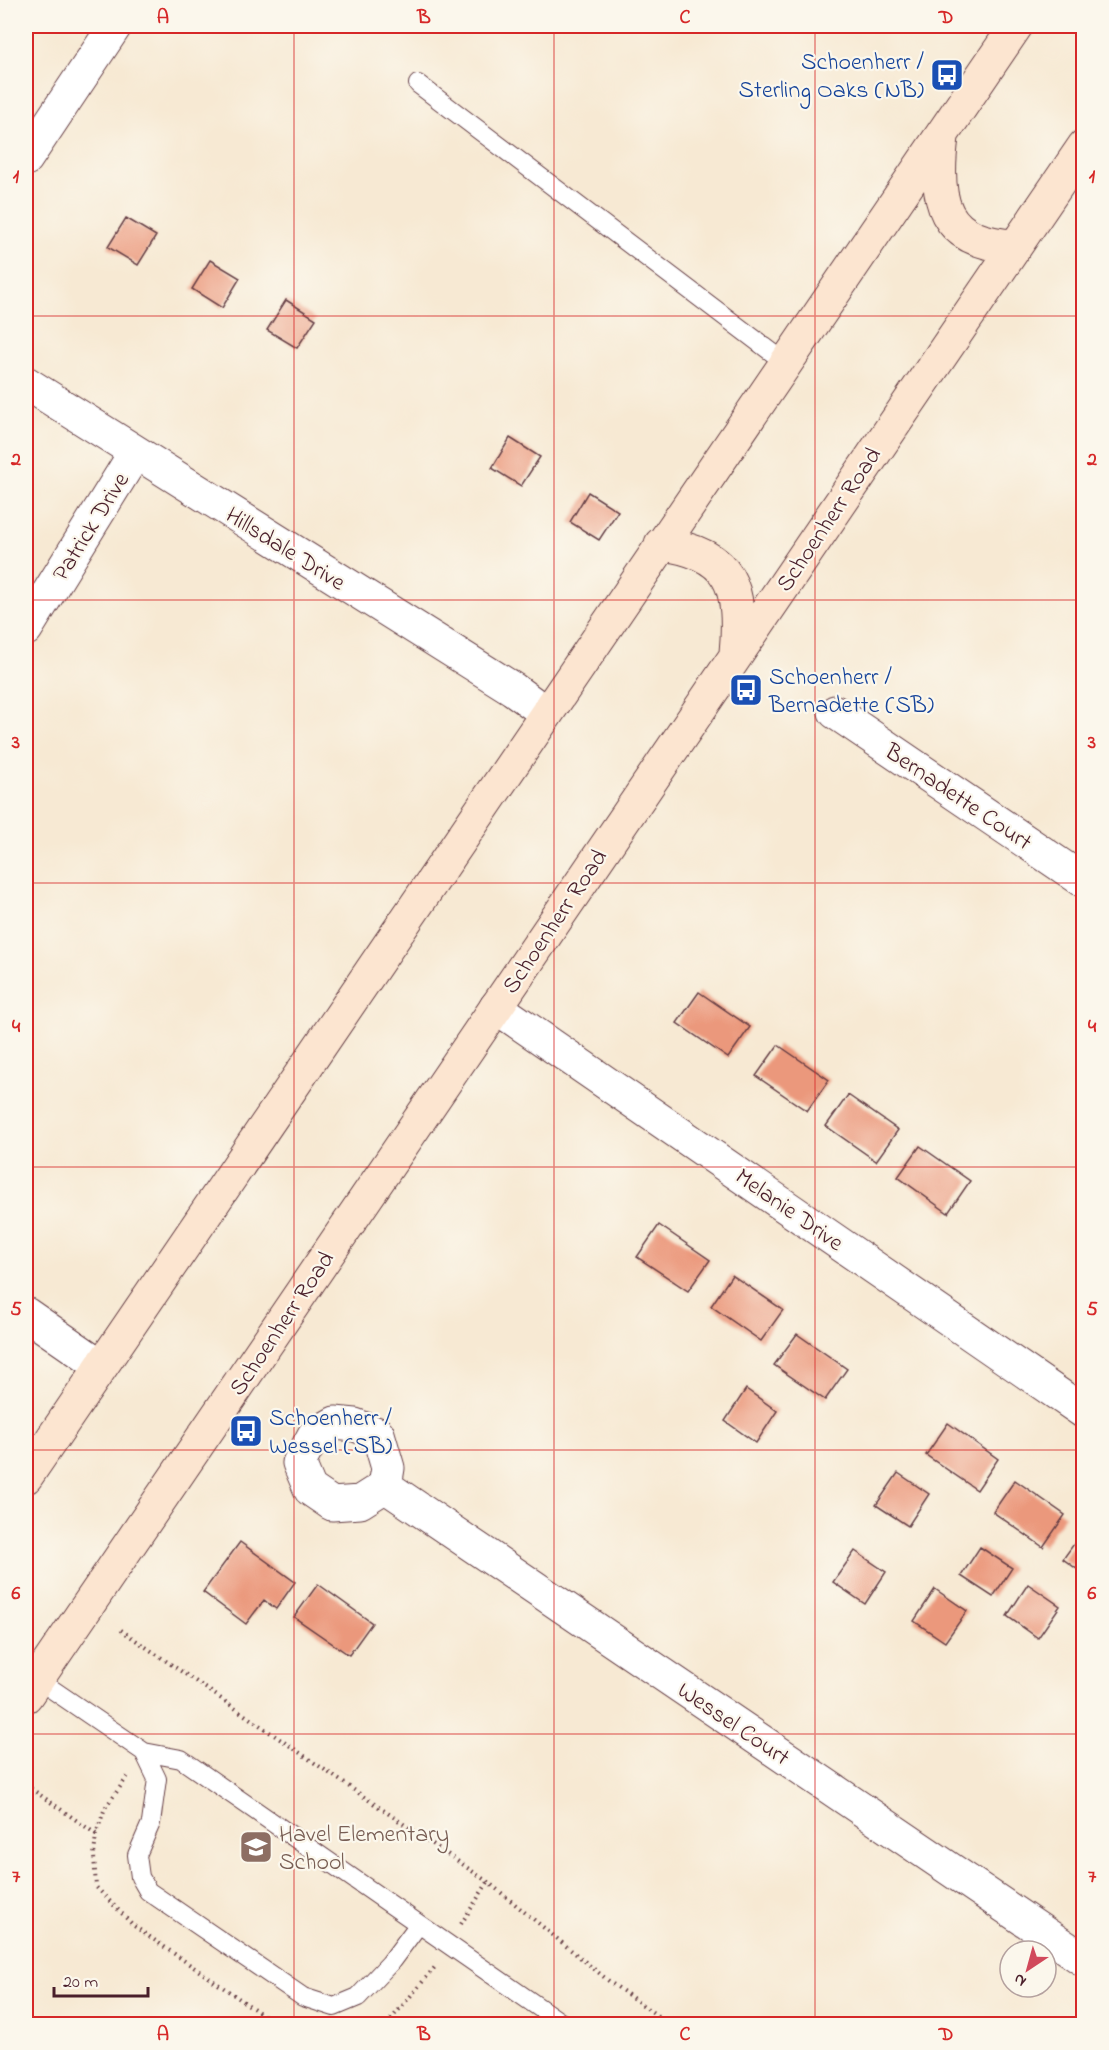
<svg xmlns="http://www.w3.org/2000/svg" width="1109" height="2050" font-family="'Indie Flower',sans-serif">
<rect width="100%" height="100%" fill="#fbf7ec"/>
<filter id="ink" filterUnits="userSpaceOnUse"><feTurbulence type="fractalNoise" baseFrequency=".0167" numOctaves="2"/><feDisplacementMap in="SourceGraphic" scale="12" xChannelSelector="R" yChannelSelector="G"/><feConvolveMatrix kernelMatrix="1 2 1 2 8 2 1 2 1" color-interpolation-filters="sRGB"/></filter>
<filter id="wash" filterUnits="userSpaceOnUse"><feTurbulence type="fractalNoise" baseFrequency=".008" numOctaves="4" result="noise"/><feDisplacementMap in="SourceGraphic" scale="24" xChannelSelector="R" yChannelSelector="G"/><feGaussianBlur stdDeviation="1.35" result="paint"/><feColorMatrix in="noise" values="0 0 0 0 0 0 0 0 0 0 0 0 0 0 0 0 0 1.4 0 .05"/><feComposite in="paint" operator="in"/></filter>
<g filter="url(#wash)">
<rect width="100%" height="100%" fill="#f7e9d3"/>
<g id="blocks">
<path fill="#eb987b" d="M126 218 156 236 138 265 108 247Z
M210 260 240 278 222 308 192 289Z
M286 300 316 319 297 348 267 330Z
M510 438 540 457 521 486 492 468Z
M588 492 618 511 599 540 570 522Z
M699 992 750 1027 728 1058 677 1023Z
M778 1045 829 1080 807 1111 756 1076Z
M848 1095 898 1130 876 1161 826 1126Z
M920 1146 970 1181 948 1213 898 1177Z
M659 1225 710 1260 688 1291 637 1257Z
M732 1275 783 1310 761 1341 711 1306Z
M797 1334 847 1369 825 1400 774 1365Z
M746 1389 777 1411 756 1443 725 1421Z
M948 1423 998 1459 977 1490 926 1455Z
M898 1473 929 1494 908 1526 876 1505Z
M1015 1480 1065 1515 1043 1547 993 1512Z
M1084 1530V1574L1063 1559Z
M240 1542 295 1582 276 1609 264 1600 246 1624 203 1592Z
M980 1547 1012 1568 993 1597 961 1576Z
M855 1551 886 1572 865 1604 833 1582Z
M318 1584 372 1623 349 1655 294 1617Z
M1028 1584 1060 1606 1038 1638 1007 1616Z
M935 1589 967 1611 945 1642 914 1621Z"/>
</g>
</g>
<g filter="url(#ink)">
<use href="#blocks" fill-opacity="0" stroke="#643d44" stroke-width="1.5"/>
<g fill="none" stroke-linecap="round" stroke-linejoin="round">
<defs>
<path id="service" d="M418 84 786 363
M37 1679 144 1752 181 1759 563 2024
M144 1752 157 1779 151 1823 137 1855 140 1877 148 1891 303 1997 334 2007 358 1997 390 1963 419 1924"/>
<path id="minor" d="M26 159 115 26
M26 383 513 689 546 713
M26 629 135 453
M835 712 1084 881
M496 1007 1084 1412
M26 1314 101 1366
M335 1423 355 1425 378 1434 388 1468 385 1486 360 1502 332 1504 310 1489 299 1463 314 1435Z
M385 1486 1084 1960"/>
<path id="secondary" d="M942 137C934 200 941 243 1015 246
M661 544C733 553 742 588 736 653
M26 1477 1016 26
M26 1696 1084 146"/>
</defs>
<use href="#service" stroke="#643d44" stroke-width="20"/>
<use href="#minor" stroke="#643d44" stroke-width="35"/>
<use href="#secondary" stroke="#643d44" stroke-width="35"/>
<path stroke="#643d44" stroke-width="4" stroke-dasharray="1.5 4.5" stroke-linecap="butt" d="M121 1630 488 1882 610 1982 665 2021
M26 1785 96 1834 105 1808 128 1776
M96 1834 94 1856 96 1887 134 1926 276 2024
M461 1924 488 1882
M387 2024 435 1967"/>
<use href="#service" stroke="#fff" stroke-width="18"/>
<use href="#minor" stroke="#fff" stroke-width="33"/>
<use href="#secondary" stroke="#fce5d0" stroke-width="33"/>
</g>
</g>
<path fill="none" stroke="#d62828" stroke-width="1.5" stroke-opacity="0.55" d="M294 26V2024M554 26V2024M815 26V2024M26 316H1084M26 600H1084M26 883H1084M26 1167H1084M26 1450H1084M26 1734H1084"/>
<defs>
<symbol id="bus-square" viewBox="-11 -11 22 22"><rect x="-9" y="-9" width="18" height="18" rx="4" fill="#1a4fb4" stroke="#fbf7ec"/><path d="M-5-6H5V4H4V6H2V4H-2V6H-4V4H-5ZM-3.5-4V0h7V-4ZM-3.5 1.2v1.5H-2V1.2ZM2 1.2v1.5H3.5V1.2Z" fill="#fff"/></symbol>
<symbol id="school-square" viewBox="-11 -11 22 22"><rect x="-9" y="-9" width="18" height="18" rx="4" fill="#8d6e63" stroke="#fbf7ec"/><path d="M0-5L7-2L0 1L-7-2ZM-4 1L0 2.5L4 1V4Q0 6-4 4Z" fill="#fff"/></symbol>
</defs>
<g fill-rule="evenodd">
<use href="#bus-square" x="928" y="56" width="38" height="38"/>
<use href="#bus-square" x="727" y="671" width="38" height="38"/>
<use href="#bus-square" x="227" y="1412" width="38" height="38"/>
<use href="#school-square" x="237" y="1828" width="38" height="38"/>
</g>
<g text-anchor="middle" stroke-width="4.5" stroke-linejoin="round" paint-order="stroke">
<g font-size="24" fill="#164399" stroke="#fbf7ec" text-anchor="start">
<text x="924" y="69" text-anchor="end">Schoenherr /<tspan x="924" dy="28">Sterling Oaks (NB)</tspan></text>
<text x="769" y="684">Schoenherr /<tspan x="769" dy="28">Bernadette (SB)</tspan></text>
<text x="269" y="1425">Schoenherr /<tspan x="269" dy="28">Wessel (SB)</tspan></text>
</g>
<g font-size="24" fill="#4a1f2b" stroke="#fbf7ec">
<text transform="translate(828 519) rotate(-56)" y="8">Schoenherr Road</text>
<text transform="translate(90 526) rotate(-58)" y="8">Patrick Drive</text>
<text transform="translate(286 548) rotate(32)" y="8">Hillsdale Drive</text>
<text transform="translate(959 796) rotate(34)" y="8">Bernadette Court</text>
<text transform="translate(554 921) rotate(-56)" y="8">Schoenherr Road</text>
<text transform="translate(790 1209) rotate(35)" y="8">Melanie Drive</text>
<text transform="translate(281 1323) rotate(-56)" y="8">Schoenherr Road</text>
<text transform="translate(734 1723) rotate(34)" y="8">Wessel Court</text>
</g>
<g font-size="24" fill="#785e54" stroke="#fbf7ec" text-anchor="start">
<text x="279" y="1841">Havel Elementary<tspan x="279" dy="28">School</tspan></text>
</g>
</g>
<rect width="1109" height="2050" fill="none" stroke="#fbf7ec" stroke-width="66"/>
<g transform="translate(1028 1969) rotate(216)"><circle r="28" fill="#fbf7ec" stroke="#b4a19f" stroke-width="1.5"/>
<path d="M0-4.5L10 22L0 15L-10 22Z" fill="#d1495b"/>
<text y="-9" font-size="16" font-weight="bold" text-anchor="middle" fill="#4a1f2b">N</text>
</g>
<path d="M54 1987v9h94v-9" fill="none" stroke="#4a1f2b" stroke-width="3"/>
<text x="63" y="1987" font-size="18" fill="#4a1f2b" stroke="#fbf7ec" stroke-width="4.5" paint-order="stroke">20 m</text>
<rect x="33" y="33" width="1043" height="1984" fill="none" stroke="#d62828" stroke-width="2"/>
<g font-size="20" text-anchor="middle" font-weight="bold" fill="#d62828">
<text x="163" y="23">A</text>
<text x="424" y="23">B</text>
<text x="685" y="23">C</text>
<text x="946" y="23">D</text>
<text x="16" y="182">1</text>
<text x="1092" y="182">1</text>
<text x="16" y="465">2</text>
<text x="1092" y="465">2</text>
<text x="16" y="748">3</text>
<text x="1092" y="748">3</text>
<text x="16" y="1032">4</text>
<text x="1092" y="1032">4</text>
<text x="16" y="1315">5</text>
<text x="1092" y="1315">5</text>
<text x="16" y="1599">6</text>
<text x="1092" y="1599">6</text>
<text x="16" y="1882">7</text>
<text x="1092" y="1882">7</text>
<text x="163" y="2040">A</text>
<text x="424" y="2040">B</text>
<text x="685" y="2040">C</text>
<text x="946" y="2040">D</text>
</g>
</svg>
